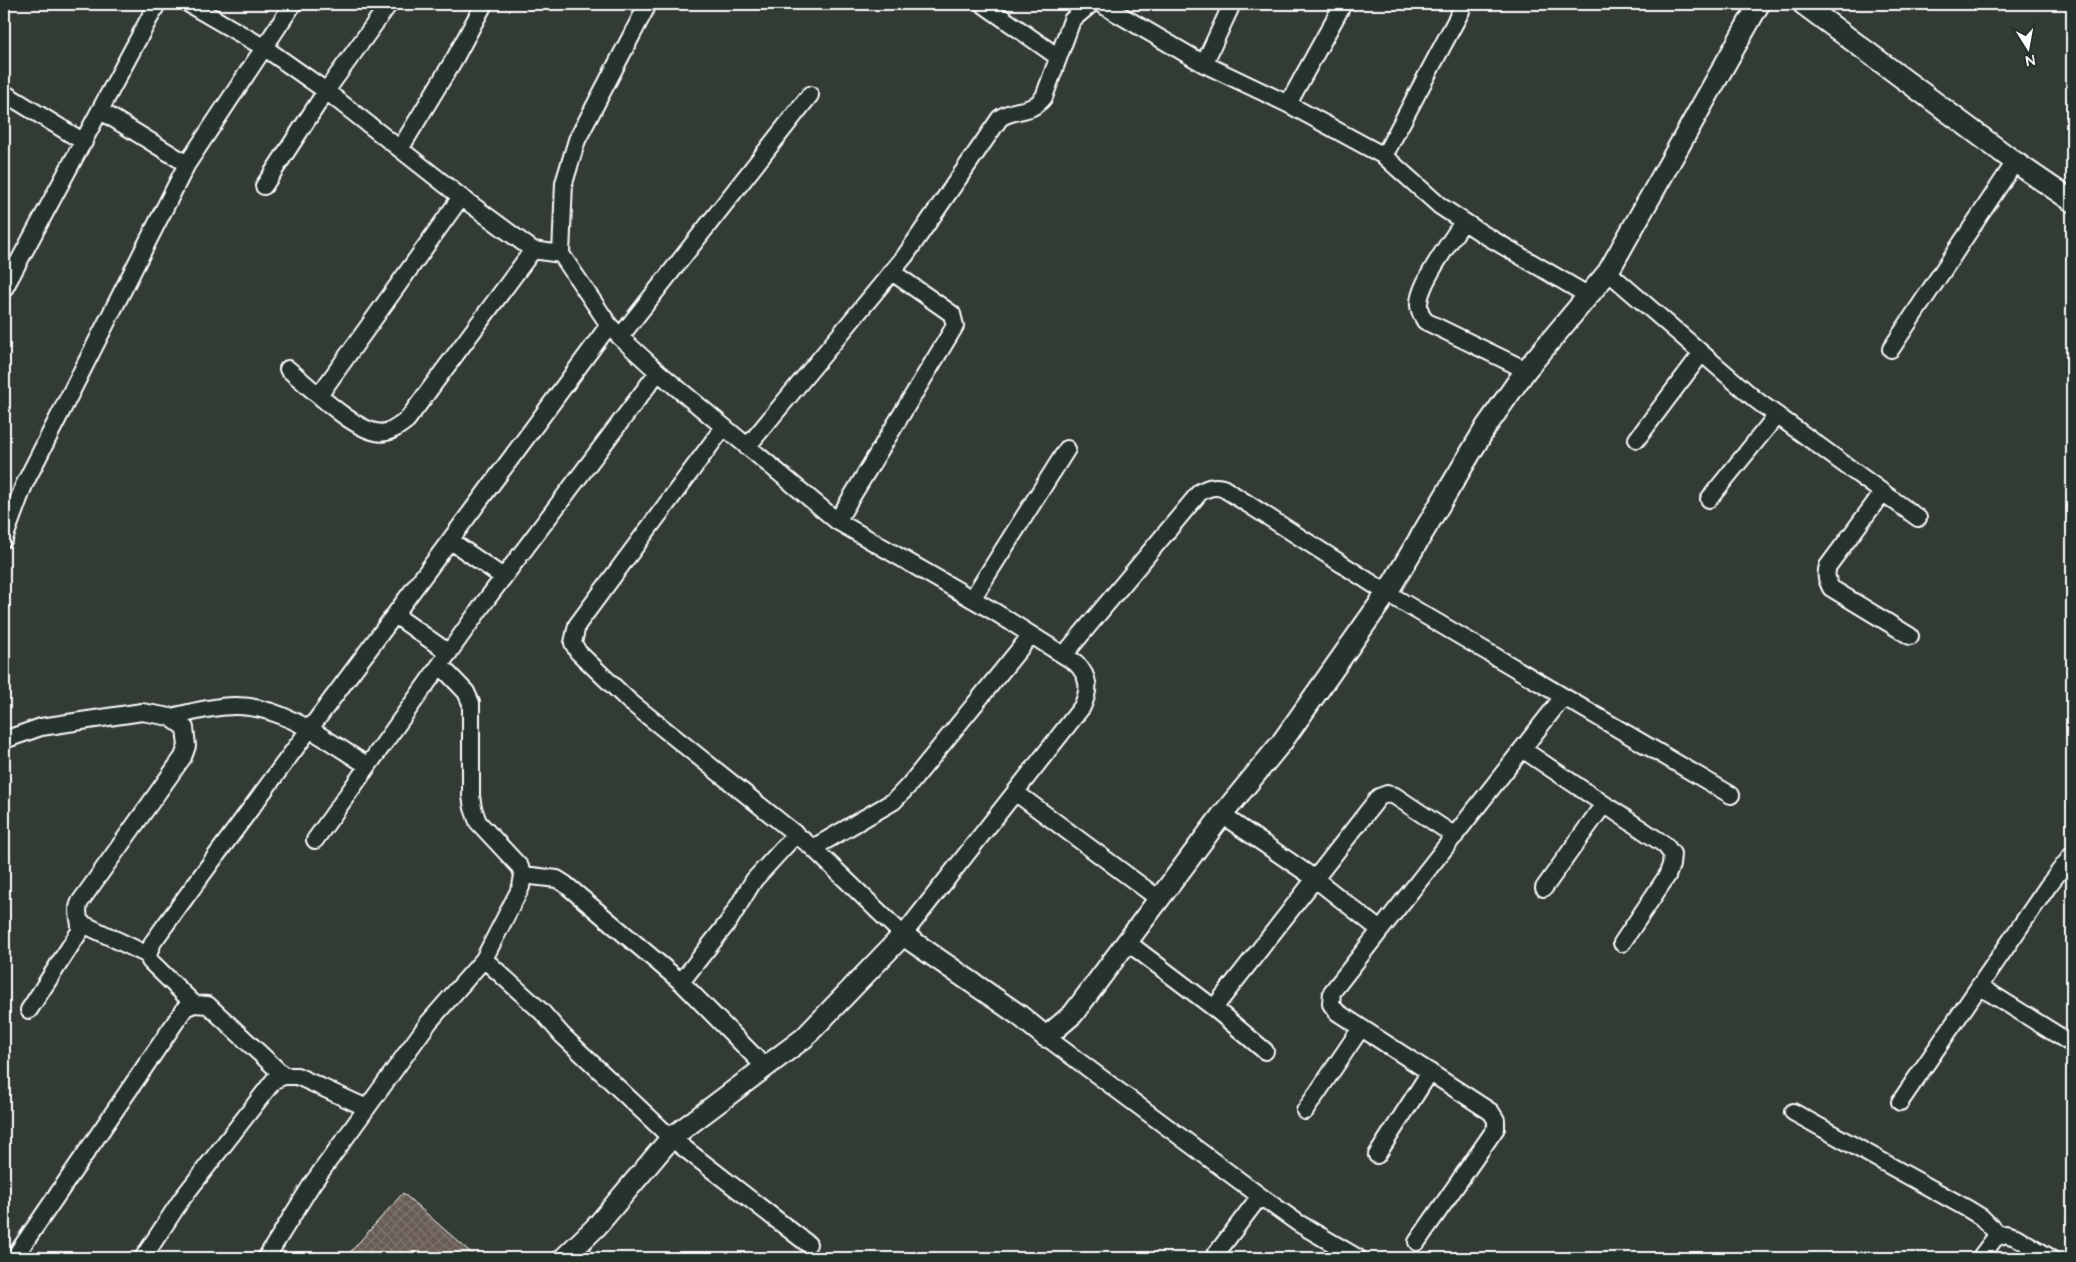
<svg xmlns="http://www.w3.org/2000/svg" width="2076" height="1262" font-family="'Architects Daughter',sans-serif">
<defs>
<pattern id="building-cross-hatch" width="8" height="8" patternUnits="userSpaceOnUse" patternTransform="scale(1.25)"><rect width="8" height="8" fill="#675c54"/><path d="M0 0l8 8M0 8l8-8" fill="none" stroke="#7e746e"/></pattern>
</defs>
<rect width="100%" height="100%" fill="#333b35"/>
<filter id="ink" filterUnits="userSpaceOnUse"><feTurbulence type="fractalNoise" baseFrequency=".02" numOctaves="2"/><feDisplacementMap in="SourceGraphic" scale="10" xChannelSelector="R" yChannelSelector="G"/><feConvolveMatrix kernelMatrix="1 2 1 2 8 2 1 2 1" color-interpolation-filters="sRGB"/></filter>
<g filter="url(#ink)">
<path fill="url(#building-cross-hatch)" stroke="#fff" d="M403 1193 477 1258H345Z"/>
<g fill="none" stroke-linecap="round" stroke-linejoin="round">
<defs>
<path id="minor" d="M189 4 265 48 326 91 461 197 533 250
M648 4 577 140 564 183 561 254 609 325 620 337 658 372 837 521 995 612 1076 663C1090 678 1090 689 1082 707L903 935 813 848 629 701 578 652 573 643 577 625 723 428
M983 4 1058 57
M1101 4 1204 64 1288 104 1384 156 1440 206 1483 234 1589 296
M1204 64 1232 4
M4 93 84 142
M1288 104 1343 4
M101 111 187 164
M400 149 455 58 484 4
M1384 156 1461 11
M264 186 326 91 389 4
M1463 222C1451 241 1420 282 1419 303 1418 309 1422 316 1425 321L1526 370
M1608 272 1756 400 1918 518
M4 289 157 4
M620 337 810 95
M1891 349 2015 162
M288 369C310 387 350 427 376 432 388 435 398 427 407 420L533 250 561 254
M320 394 461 197
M1637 439 1701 354
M747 447 905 256 1000 118C1016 107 1030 115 1044 97L1072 20 1091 4
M1883 492 1828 566C1825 575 1827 580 1831 588L1910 636
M1709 499 1777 415
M837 521 955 326 952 314 892 272
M4 539 24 485 187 164 293 4
M451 541 503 577
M972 599 1067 449
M395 615 449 653
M1064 655 1200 492C1209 487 1214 486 1223 488L1387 593 1731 795
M170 717C190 713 213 706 234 706 283 705 328 741 368 766
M4 740 41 727 142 712 170 717 185 728 187 746 183 757 80 902C75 911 81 921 80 931L29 1010
M1522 749 1665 845 1672 854 1671 865 1667 876 1622 943
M1015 792 1159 899
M1222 815 1314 878 1380 930
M315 840 487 599 658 372
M813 848 894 801 910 784 1031 635
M523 875 557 879 565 884 681 982 765 1067
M1544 888 1604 804
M81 923 148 955
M1127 942 1214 1008 1265 1051
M484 959 542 1012 562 1035 671 1138 808 1244
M681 982 729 921 754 880 796 834
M1979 986 2072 1044
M194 1004 150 961 148 955 153 942C303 735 458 532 609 325
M1214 1008 1379 797 1387 794 1395 796 1455 836
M1046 1037 1260 1196 1298 1223 1358 1258
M1900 1102 2048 886 2072 855
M1305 1111 1361 1028
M1793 1112 1968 1209 1981 1217 2000 1236
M1377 1155 1430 1072
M1417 1242 1496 1128V1120L1491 1112 1337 1012 1331 1004 1332 992 1563 697
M14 1258 185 1008 194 1004 208 1005 284 1076
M143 1258 181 1200 274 1080 284 1076H297L367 1108
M266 1258 312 1184 429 1022 484 959 521 887 523 875 520 867 478 822 473 808 471 796V703L466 692 441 666
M1213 1258 1260 1196
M1980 1258 1995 1238 2005 1234 2016 1237 2051 1258"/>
<path id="tertiary" d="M1803 4 2015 162 2072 201
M564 1258 596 1227 671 1138 804 1038 903 935 1019 1015 1046 1037 1073 1014 1222 815 1282 742 1387 593 1486 427 1526 370 1608 272 1759 4"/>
</defs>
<use href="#minor" stroke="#fff" stroke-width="20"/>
<use href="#tertiary" stroke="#fff" stroke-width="24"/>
<use href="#minor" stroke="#26332d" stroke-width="16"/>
<use href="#tertiary" stroke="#26332d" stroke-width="20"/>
</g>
</g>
<rect width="2076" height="1262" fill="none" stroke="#26332d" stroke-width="20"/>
<rect x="10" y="10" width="2056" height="1242" fill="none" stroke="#fff" stroke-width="2" filter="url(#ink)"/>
<g transform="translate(2028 48) rotate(169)" stroke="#26332d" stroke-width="4" paint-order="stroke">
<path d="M0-4L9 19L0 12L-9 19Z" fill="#ffffff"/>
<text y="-8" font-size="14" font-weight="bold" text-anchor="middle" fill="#ffffff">N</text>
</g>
</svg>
